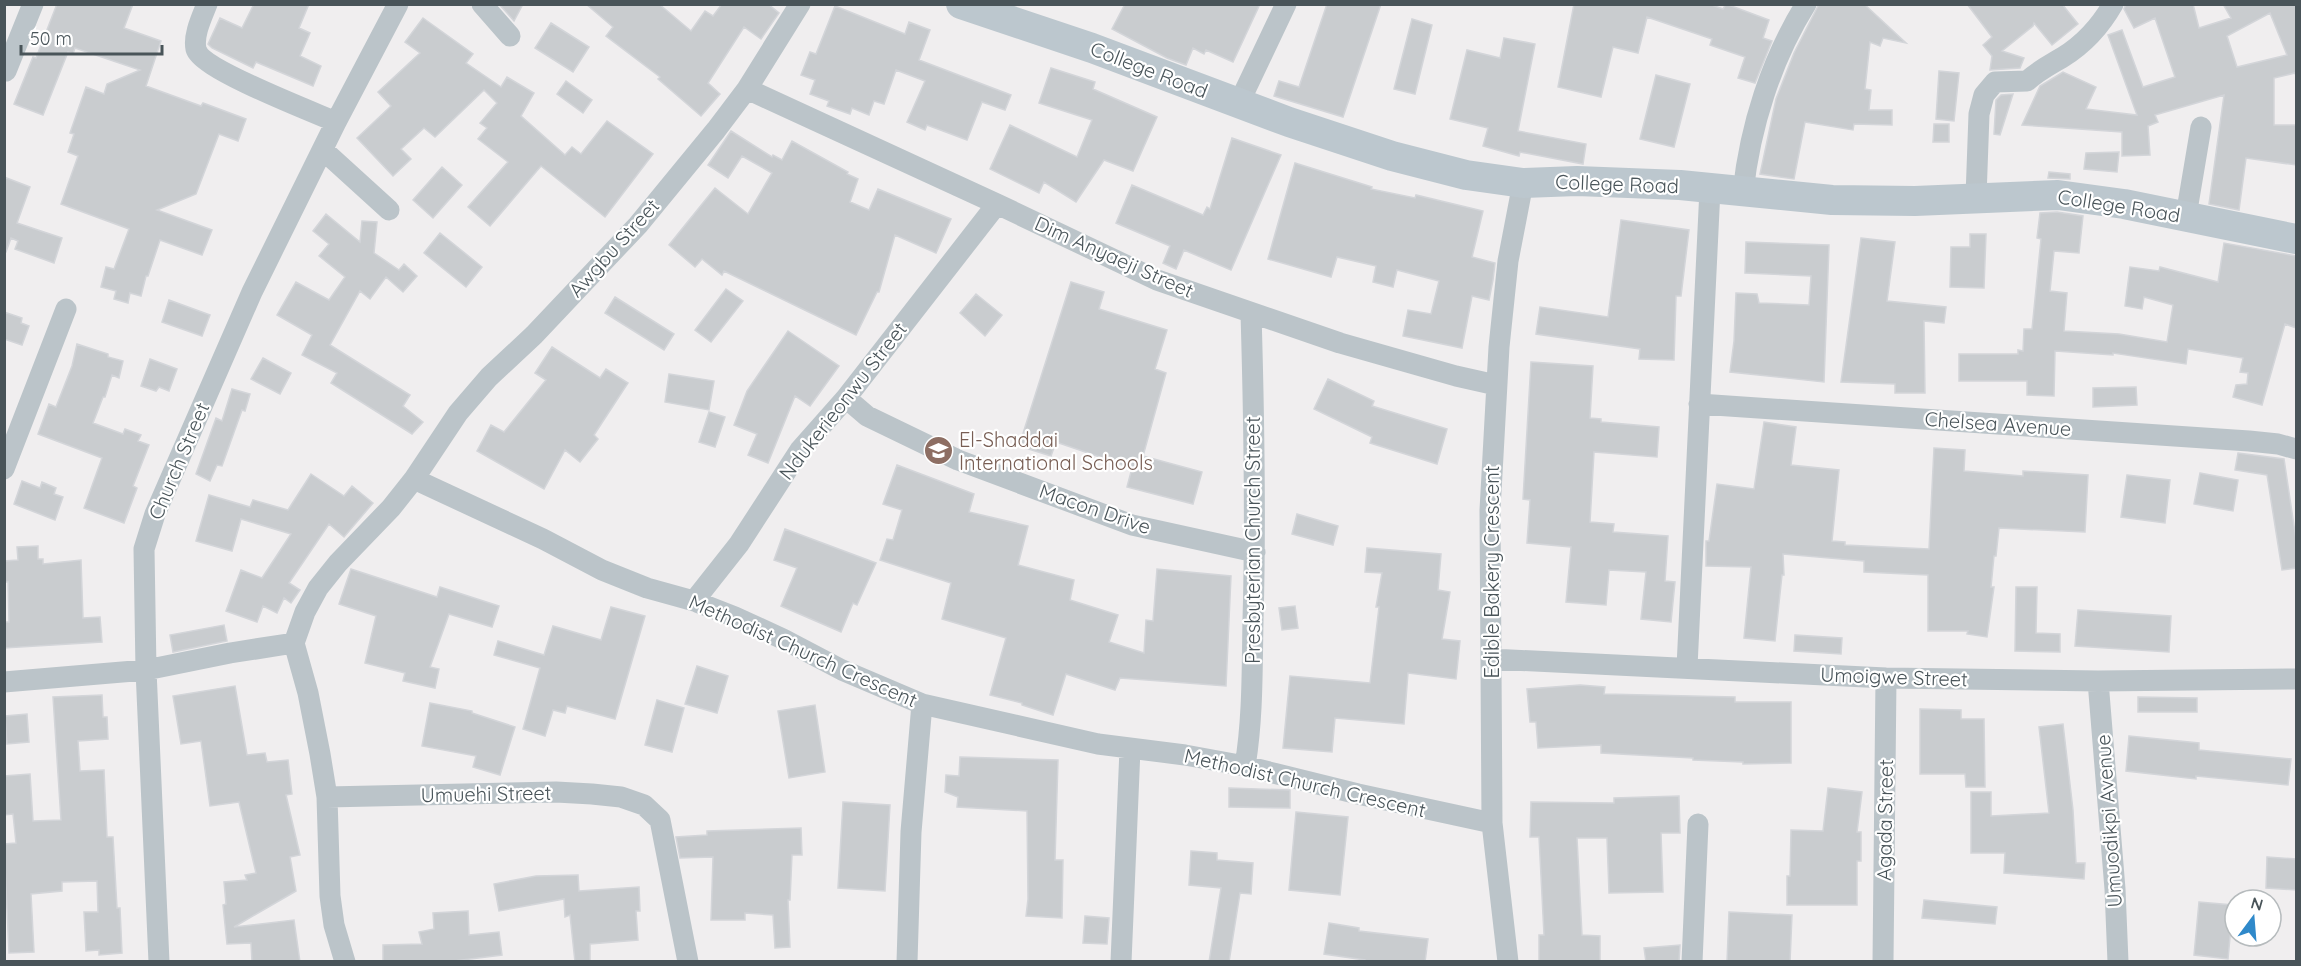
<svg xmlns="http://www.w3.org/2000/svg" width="2301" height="966" font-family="Quicksand,sans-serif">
<rect width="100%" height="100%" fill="#f0eeef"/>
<path fill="#c9cccf" stroke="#d3d5d9" stroke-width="1.5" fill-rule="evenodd" d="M57 4H133L124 28 161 41 146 86 201 106 203 103 246 119 238 141 219 134 196 194 157 210 212 230 202 255 160 240 148 276H146L141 296 130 293 128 303 114 299 116 291 101 287 106 267 114 269 129 229 61 204 78 156 68 152 74 134 70 133 86 87 104 94 107 84 140 70 75 48 73 54 68 52 43 115 14 104 33 57 36 58Z
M254 4H309L299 28 310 33 300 56 321 66 313 86 256 62 253 68 212 48 208 44 220 18 242 28Z
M499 4H523L514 21Z
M586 4H659L691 31 705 11 713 16 722 4H768L779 13 761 39 744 27 708 83 720 94 701 116 658 79 660 77 606 36 613 27Z
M1125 4H1260L1233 62 1206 50 1204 54 1193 48 1186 65 1167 58 1112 29Z
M1327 4H1381L1343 117 1274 96 1279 81 1299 87Z
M1574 4H1709L1723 9 1726 4 1769 20 1763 38 1772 41 1755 83 1738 78 1745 57 1710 45 1712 39 1647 17 1638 53 1613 47 1601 97 1558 87Z
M1819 4H1864L1906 43 1883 38 1880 46 1870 42 1865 89 1871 90 1869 110H1892V125L1854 124 1853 130 1805 122 1794 179 1760 174 1776 99 1794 53Z
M1967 4H2062L2078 24 2052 45 2034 23 2033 26 2002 51 2024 58 2020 68 1990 70 1992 56 1983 45 1992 37Z
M2126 4H2193L2199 28 2231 18 2223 4H2296V76L2295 73 2274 78V125H2296V165L2246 158 2239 210 2209 204 2224 95 2155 115 2158 122 2148 126 2150 155 2122 156V132L2022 125 2040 86 2063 72 2096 87 2086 109 2137 115 2108 35 2122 30 2143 87 2175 77 2155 18 2134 28 2124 9ZM2270 13 2287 55 2237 67 2227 36Z
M835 6 905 34 909 22 930 30 919 60 1011 95 1005 110 982 102 967 140 927 125 925 130 907 122 925 81 896 70 884 104 874 101 869 115 852 108 850 114 827 106 829 101 810 94 815 80 801 75 810 52 816 54Z
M423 18 473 54 466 63 501 87 507 77 534 93 521 116 565 155 572 147 581 154 607 121 653 154 605 217 541 166 490 226 468 207 508 162 478 139 487 128 480 123 497 103 484 90 435 137 424 128 401 149 411 159 393 176 357 138 391 106 378 92 420 53 405 42Z
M1412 19 1432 25 1415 94 1394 89Z
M551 23 589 47 573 72 535 48Z
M1504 38 1535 44 1518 131 1586 144 1583 164 1520 152 1519 156 1483 146 1488 128 1450 119 1467 50 1500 58Z
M1051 68 1095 82 1093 89 1157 117 1133 171 1104 160 1076 202 1044 182 1039 193 990 169 1010 125 1077 157 1092 120 1039 103Z
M1939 71 1959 73 1954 121 1936 119Z
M1656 75 1690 84 1674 147 1640 139Z
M566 81 592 100 583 113 557 94Z
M2013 94 2000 135 1994 134 1996 100 2001 95Z
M1934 124H1949V142H1933Z
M731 131 772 157 773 155 782 160 792 141 848 172 847 174 858 179 850 202 869 210 878 189 951 219 936 253 895 235 879 292H877L856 335 724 271 722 275 702 259 695 267 669 245 715 188 748 214 772 173 742 156 728 178 708 165Z
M1232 138 1281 155 1231 270 1184 250 1176 269 1163 263 1170 246 1116 223 1132 185 1203 215 1207 207 1210 209Z
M2119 152 2117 172 2084 169 2086 153Z
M1295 163 1372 187 1371 189 1415 198 1416 195 1483 211 1472 257 1495 263 1493 280 1489 300 1472 296 1462 348 1403 336 1408 310 1431 314 1439 281 1397 270 1393 287 1373 282 1376 266 1337 257 1331 277 1268 259Z
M442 167 462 185 433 218 413 200Z
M2049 172 2070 174V179L2048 178Z
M4 177 30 187 17 223 62 238 54 263 15 249 18 241 11 238 6 252H4Z
M2057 212 2083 216 2079 253 2054 251 2050 291 2067 293 2064 331 2119 334 2167 342 2173 305 2144 297 2142 309 2125 306 2130 267 2159 271 2160 267 2218 282 2224 243 2296 256V328L2285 324 2262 405 2233 397 2236 385 2247 384 2248 373 2240 372 2243 358 2188 349 2186 364 2113 353V355L2055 351 2054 396 2027 395V381H1959V354H2018V350L2023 351 2024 329H2032L2041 239 2037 238 2040 213Z
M326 214 360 242 362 221 377 222 374 253 399 270 404 264 417 276 403 292 386 277 370 299 360 291 330 345 410 395 403 406 423 422 412 434 331 383 337 373 302 355 312 335 277 315 296 282 329 300 345 277 319 256 329 244 313 231Z
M1621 220 1689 230 1681 296H1676L1674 360 1639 359 1640 349 1536 334 1540 307 1608 317Z
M440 233 482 267 466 287 424 253Z
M1970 234H1986L1984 288 1950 287 1951 247H1970Z
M1861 238 1895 242 1887 301 1946 307 1944 323 1924 321 1925 393H1895V384L1841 382Z
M1746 242 1829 245 1824 382 1730 372 1734 341 1736 293 1757 294 1759 303 1809 305 1811 276 1745 273Z
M1071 282 1104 292 1099 309 1167 330 1155 369 1166 373 1143 456 1202 472 1193 504 1127 487 1132 468 1056 442 1051 456 1019 446Z
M726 289 743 301 711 342 695 330Z
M976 294 1002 315 985 336 960 313Z
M615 297 674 334 664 350 605 313Z
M169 300 210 315 202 336 162 322Z
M4 312 22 318 21 323 29 326 22 345 4 339Z
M788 331 839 366 810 406 795 396 768 463 748 455 757 434 734 425 747 391Z
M77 344 108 354V357L123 361 119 378 112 375 105 397H103L93 423 123 434 125 429 141 435 138 441 149 445 133 486 137 488 124 523 84 508 102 458 38 434 49 404 56 407 72 366Z
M552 347 600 378 606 369 628 383 594 435 598 439 580 462 565 450 544 489 477 451 491 425 504 432 546 380 535 373Z
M263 358 291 373 280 394 251 379Z
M150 359 177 369 169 391 159 387 156 391 141 386Z
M1531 362 1593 366 1590 418 1601 419V422L1659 427 1657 457 1594 452 1590 522 1614 524 1613 532 1668 536 1665 581 1675 582 1671 622 1641 619 1646 572 1609 570 1606 605 1566 602 1571 547 1527 543 1530 500 1523 499Z
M669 374 714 381 709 410 665 402Z
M1328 379 1374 401 1372 406 1447 429 1437 464 1370 443 1372 437 1314 409Z
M2136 387 2137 405 2093 407V388Z
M232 389 250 394 245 411 242 410 222 466 217 465 210 481 196 474 216 418 222 421Z
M709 412 725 417 715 447 699 442Z
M1764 422 1796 427 1791 465 1839 470 1832 541 1845 542V545L1929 549 1934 448 1965 450 1964 471 2023 476V471L2088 475 2085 532 1999 528 1996 556H1994L1991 587H1994L1987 637 1967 634 1968 631H1928V575L1864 572V561L1783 554 1784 575H1782L1775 641 1744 638 1751 567 1706 566V541H1709L1717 484 1754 489Z
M2238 453 2284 459 2296 539V568L2282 570 2267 475 2235 470Z
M897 465 974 494 969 512 1028 526 1018 565 1074 580 1070 600 1118 615 1109 642 1144 653 1146 620 1153 621 1157 569 1231 576 1226 686 1120 678 1115 690 1066 674 1053 715 1022 705V703L990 695 1006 638 942 619 951 583 880 560 887 539 893 540 902 510 883 504Z
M2200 473 2238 480 2233 511 2194 504Z
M311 474 344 496 352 486 373 503 344 537 329 524 289 583 300 590 291 603 284 598 277 613 263 606 257 622 226 611 241 570 262 578 291 534 241 519 232 551 196 541 209 495 250 507 253 500 288 510Z
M2127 475 2170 480 2165 523 2121 517Z
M22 481 40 488 42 482 56 488 54 494 63 497 55 520 14 504Z
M1297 514 1338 526 1333 545 1292 534Z
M785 529 876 563 857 605 853 603 841 632 781 606 797 568 774 560Z
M38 546V559H43V564L81 560 83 618 100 617 102 642 4 648V622H9L8 582H4V561L18 560 17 547Z
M1367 548 1441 554 1438 590 1450 592 1442 639 1460 641 1456 679 1408 673 1404 724 1335 718 1332 752 1283 748 1290 676 1370 683 1379 607H1376L1382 573 1365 572Z
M351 569 437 597 440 587 499 606 492 627 449 614 430 667 439 669 435 688 403 681 405 673 365 663 376 616 339 604Z
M2016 587H2037L2036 633 2060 634V652L2015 651Z
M1295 606 1298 628 1282 630 1279 608Z
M611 607 645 616 615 719 567 706 565 713 553 710 545 736 523 729 540 668 494 655 498 641 544 655 553 626 601 640Z
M2078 610 2171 616 2169 652 2075 646Z
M224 625 227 641 173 652 170 635Z
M1795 635 1842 638 1841 654 1794 651Z
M697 666 728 676 717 713 685 704Z
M1580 685 1605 687 1604 694 1735 697V702H1791V763L1743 764V762L1693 760V758L1601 753V745L1538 748 1536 722H1530L1527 689Z
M235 686 247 755 265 753 267 762 288 760 292 794 286 795 300 855 290 857 296 891 234 927 294 920 300 962H252L251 943 227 944 223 905 226 904 224 882 247 880 245 875 256 873 239 802 210 806 201 741 181 744 173 696Z
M102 695 103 717H107L108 739 78 741 80 771 104 770 107 837H113L117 908H120L122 953 99 955V950L86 951 84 912H98L97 881 62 882V891L31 894 34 952 9 953 4 844 16 843 13 814 4 815V776L30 774 33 821 61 820 53 697Z
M2138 697 2197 698V712H2138Z
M657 700 684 708 672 752 645 745Z
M430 703 472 711V713L515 727 500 775 473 767 476 756 422 746Z
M815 705 825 772 789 778 778 711Z
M1920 709 1961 710V719H1984L1985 787H1966L1965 774H1920Z
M27 714 29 742 7 744 5 716Z
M2063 724 2073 810 2076 863H2085L2084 879 2004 873 2005 853H1971V792H1991V816L2049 813 2039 727Z
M2129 736 2199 743V750L2291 759 2288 785 2196 776V779L2126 771Z
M960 757 1058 760 1055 860H1063L1062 918 1026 916 1028 899 1027 811 957 807 958 797 945 792 946 775 959 776Z
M1229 788 1290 790V808L1229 807Z
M1828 788 1862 792 1857 832H1861V861H1857V905H1787V876H1790L1791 830 1823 831Z
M1679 796 1680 833H1661L1663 892 1609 893 1607 838H1577L1582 935 1600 936V962H1539V935H1544L1539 837H1530L1531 802 1614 803V798Z
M843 802 890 805 885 891 838 888Z
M1296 812 1348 817 1340 895 1289 890Z
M801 828 802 855H792L790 900H788L790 947 775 948 773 915 745 913V920H711L713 857 680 858 676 837 707 835V831Z
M1191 851 1217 853V860L1253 863 1251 894 1240 893 1229 962H1209L1221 888 1189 885Z
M2267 857 2296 859V890L2266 888Z
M578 875 579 891 639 887 640 911H636L638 940 590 944V962H575L570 915 565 917 564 899 499 911 494 884 536 876Z
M1924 900 1997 907 1995 924 1922 918Z
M2199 902 2233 905 2228 959 2194 955Z
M468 911 469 935 499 932 502 955 446 962H383V945L422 944 419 932 434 929 433 913Z
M1729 912 1792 915 1790 962H1727Z
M1085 916 1109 918 1107 944 1083 943Z
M1329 923 1359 928V931L1428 939 1425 962H1365V960L1324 954Z
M1680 945 1679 962H1646L1644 948Z"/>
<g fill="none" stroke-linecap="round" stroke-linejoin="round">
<path stroke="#bbc4c9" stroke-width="21" d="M207 4C202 17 193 35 196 49 201 69 313 112 336 122
M482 4 510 36
M6 71 33 4
M747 89 997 204 1157 280 1340 343 1456 376 1496 385
M1239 103 1286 4
M323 150 389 210
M1743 192C1750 127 1771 60 1806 4
M1976 197 1979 114 1984 95 1995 82 2027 81C2039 70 2050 65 2063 57 2084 44 2101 25 2113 4
M2186 216 2201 127
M846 398 867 416 958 460 1132 525 1255 552
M1699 404 2249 441 2278 444 2296 449
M4 469 66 309
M414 479 543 539 602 570 647 588 694 601 735 617 783 639 842 670 922 704 1098 744 1185 755 1245 766 1358 794 1492 823
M694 601 739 544 800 450 846 398 997 204
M1491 659 1886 678 2098 681 2296 679
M1687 667 1710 189
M2098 681 2115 889 2118 962
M4 682 146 670 230 653 294 643
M1245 766C1253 718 1252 669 1253 620 1256 517 1254 415 1251 313
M327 797 556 792 592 794 621 797 644 805 660 820 688 962
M159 962 146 670 144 549 155 514 252 292 336 122 398 4
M345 962 334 925 330 896 327 797 320 754 308 693 294 643 305 612 318 588 338 563 391 508 414 479 458 413 489 377 534 335 638 225 716 130 747 89 800 4
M907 962 911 832 922 704
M1121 962 1130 749
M1508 962 1492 823 1490 510 1499 347 1508 261 1523 183
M1692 962 1698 824
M1883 962 1886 678"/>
<path stroke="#bcc7ce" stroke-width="30" d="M961 4 1092 48 1289 122 1392 156 1466 175 1523 183 1577 181 1680 185 1832 200 1915 201 2058 195 2124 204 2296 239"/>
</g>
<defs>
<symbol id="school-disc" viewBox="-11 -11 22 22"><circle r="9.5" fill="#8d6e63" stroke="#fff"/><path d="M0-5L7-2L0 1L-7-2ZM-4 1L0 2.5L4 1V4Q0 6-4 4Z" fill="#fff"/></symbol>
</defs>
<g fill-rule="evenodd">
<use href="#school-disc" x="922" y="434" width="33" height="33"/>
</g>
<g text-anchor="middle" stroke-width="4.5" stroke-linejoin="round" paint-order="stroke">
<g font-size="20" fill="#495459" stroke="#fff">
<text transform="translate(1149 70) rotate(21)" y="7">College Road</text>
<text transform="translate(1617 184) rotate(2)" y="7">College Road</text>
<text transform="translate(2119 206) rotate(9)" y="7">College Road</text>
<text transform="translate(614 248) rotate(-48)" y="7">Awgbu Street</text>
<text transform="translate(1114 257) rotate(24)" y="7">Dim Anyaeji Street</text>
<text transform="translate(843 401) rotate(-52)" y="7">Ndukerieonwu Street</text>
<text transform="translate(1998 424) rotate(4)" y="7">Chelsea Avenue</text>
<text transform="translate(179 461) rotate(-67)" y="7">Church Street</text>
<text transform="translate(1095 509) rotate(19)" y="7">Macon Drive</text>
<text transform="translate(1253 540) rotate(-90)" y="7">Presbyterian Church Street</text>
<text transform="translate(1492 572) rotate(-90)" y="7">Edible Bakery Crescent</text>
<text transform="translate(803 651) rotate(24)" y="7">Methodist Church Crescent</text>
<text transform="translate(1894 677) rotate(2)" y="7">Umoigwe Street</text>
<text transform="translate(1305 783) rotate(13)" y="7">Methodist Church Crescent</text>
<text transform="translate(486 794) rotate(-1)" y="7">Umuehi Street</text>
<text transform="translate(1885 820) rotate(-89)" y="7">Agada Street</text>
<text transform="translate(2109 821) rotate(-94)" y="7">Umuodikpi Avenue</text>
</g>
<g font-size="20" fill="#785e54" stroke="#fff" text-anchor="start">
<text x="959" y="447">El-Shaddai<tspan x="959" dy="23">International Schools</tspan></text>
</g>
</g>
<rect width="2301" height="966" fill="none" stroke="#495459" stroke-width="12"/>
<g transform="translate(2253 918) rotate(16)"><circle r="28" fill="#ffffff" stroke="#b6bbbd" stroke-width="1.5"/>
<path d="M0-4.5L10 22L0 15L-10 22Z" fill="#2f89ca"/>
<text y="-9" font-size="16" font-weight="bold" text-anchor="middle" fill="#495459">N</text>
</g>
<path d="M21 45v9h141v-9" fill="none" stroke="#495459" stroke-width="3"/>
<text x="30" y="45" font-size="18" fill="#495459" stroke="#ffffff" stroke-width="4.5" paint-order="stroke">50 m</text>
</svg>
